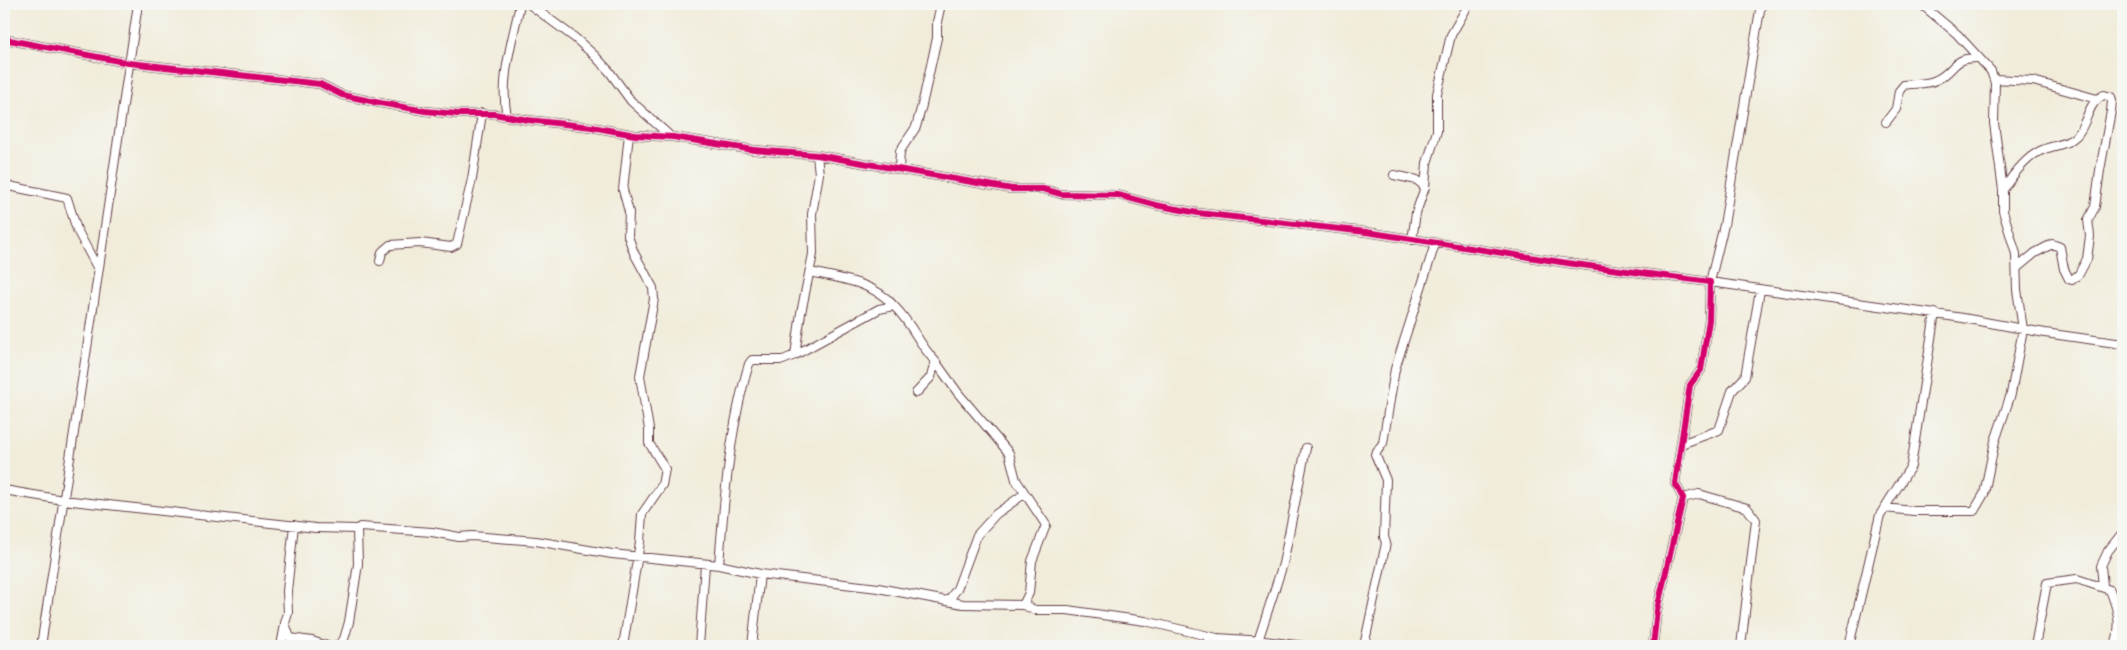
<svg xmlns="http://www.w3.org/2000/svg" width="2127" height="650" font-family="Delius,sans-serif">
<rect width="100%" height="100%" fill="#f6f6f2"/>
<filter id="ink" filterUnits="userSpaceOnUse"><feTurbulence type="fractalNoise" baseFrequency=".02" numOctaves="2"/><feDisplacementMap in="SourceGraphic" scale="10" xChannelSelector="R" yChannelSelector="G"/><feConvolveMatrix kernelMatrix="1 2 1 2 8 2 1 2 1" color-interpolation-filters="sRGB"/></filter>
<filter id="wash" filterUnits="userSpaceOnUse"><feTurbulence type="fractalNoise" baseFrequency=".0096" numOctaves="4" result="noise"/><feDisplacementMap in="SourceGraphic" scale="20" xChannelSelector="R" yChannelSelector="G"/><feGaussianBlur stdDeviation="1.12" result="paint"/><feColorMatrix in="noise" values="0 0 0 0 0 0 0 0 0 0 0 0 0 0 0 0 0 1.4 0 .05"/><feComposite in="paint" operator="in"/></filter>
<g filter="url(#wash)">
<rect width="100%" height="100%" fill="#f1ecda"/>
</g>
<g filter="url(#ink)">
<g fill="none" stroke-linecap="round" stroke-linejoin="round">
<defs>
<path id="street" d="M529 4 575 38 594 55 609 71 631 101 670 136
M1761 4 1724 225 1710 282 1963 318 2045 333 2123 344
M4 39 129 63 320 84 342 95 380 103 425 111 457 114H494L528 120 592 127 635 135 673 137 754 150 817 155 1012 189H1043L1061 194 1118 195 1155 205 1198 213 1366 232 1574 264 1710 282 1709 320 1701 370 1690 385 1675 483 1683 498 1657 610 1653 646
M1994 79 2033 81 2097 99
M507 116C499 80 513 39 520 4
M1886 122 1896 109 1899 91 1904 85C1914 83 1926 85 1936 80 1956 71 1951 57 1979 58
M899 169 900 151 916 127 922 105 937 38V22L941 4
M1394 175 1417 180 1425 187 1416 213 1412 240
M4 185 67 198 77 230 98 269
M1425 187 1427 163 1437 131V94L1451 35 1469 4
M2003 190C2012 176 2024 159 2040 151 2052 145 2066 146 2076 136 2088 124 2087 102 2104 95L2111 97 2112 101 2111 111 2100 170 2095 207 2088 220 2090 236 2087 259 2079 274 2072 280 2069 279 2064 269 2060 247 2052 244 2035 253 2017 268
M380 261 382 252 390 245 420 243 451 247 457 244 472 179 482 113
M810 272C838 278 874 282 894 306
M795 355 879 309 894 306C913 325 918 343 935 361L931 377 916 393
M935 361 958 393 1009 453 1016 480 1046 525 1032 561 1029 593 1023 605
M1681 444 1719 430 1732 391 1745 377 1760 290
M4 490 63 500 316 528 357 529 360 527 432 532 459 537 472 536 536 541 612 554 719 565 760 574 878 588 963 604 1023 605 1035 610H1067L1145 621 1217 638 1264 641 1304 646
M1683 498 1699 494 1747 508 1756 520 1741 646
M1884 508 1914 511H1974L1984 494 1995 441 2011 394 2023 329 2017 290 2016 254 2003 211V190L1994 123 1995 83 1991 71 1957 34 1921 4
M294 525 287 591 288 613 285 623 290 638 312 641 327 646
M719 565C724 500 730 426 749 364L752 360H783L795 355 801 313 813 254 812 214 819 174 817 155
M2103 586 2101 566 2108 551 2123 532
M948 601 957 589 977 535 996 514 1024 494
M1258 641 1283 564 1306 448
M41 646 89 335 138 4
M281 646 285 624
M334 646 340 644 344 639 349 622 358 564 357 529
M623 646 640 542 642 514 662 485 665 469 649 443V429L640 376 654 299 653 288 634 253 628 236 629 212 623 190 629 134
M699 646 705 565
M752 646 760 574
M1207 646 1209 636
M1364 646 1386 543 1384 537 1386 480 1375 454 1383 443 1395 369 1435 244
M1849 646 1880 515 1911 466 1935 313
M2035 646 2047 583 2077 579 2110 590C2118 610 2122 625 2115 646"/>
</defs>
<use href="#street" stroke="#633e45" stroke-width="10"/>
<use href="#street" stroke="#fff" stroke-width="8"/>
<defs>
<path id="cycleway" d="M4 39 129 63 320 84 342 95 380 103 425 111 457 114H494L528 120 592 127 635 135 673 137 754 150 817 155 1012 189H1043L1061 194 1118 195 1155 205 1198 213 1366 232 1574 264 1710 282 1709 320 1701 370 1690 385 1675 483 1683 498 1657 610 1653 646"/>
</defs>
<use href="#cycleway" stroke="#f6f6f2" stroke-width="9"/>
<use href="#cycleway" stroke="#d6006c" stroke-width="6"/>
</g>
</g>
<rect width="2127" height="650" fill="none" stroke="#f6f6f2" stroke-width="20"/>
</svg>
